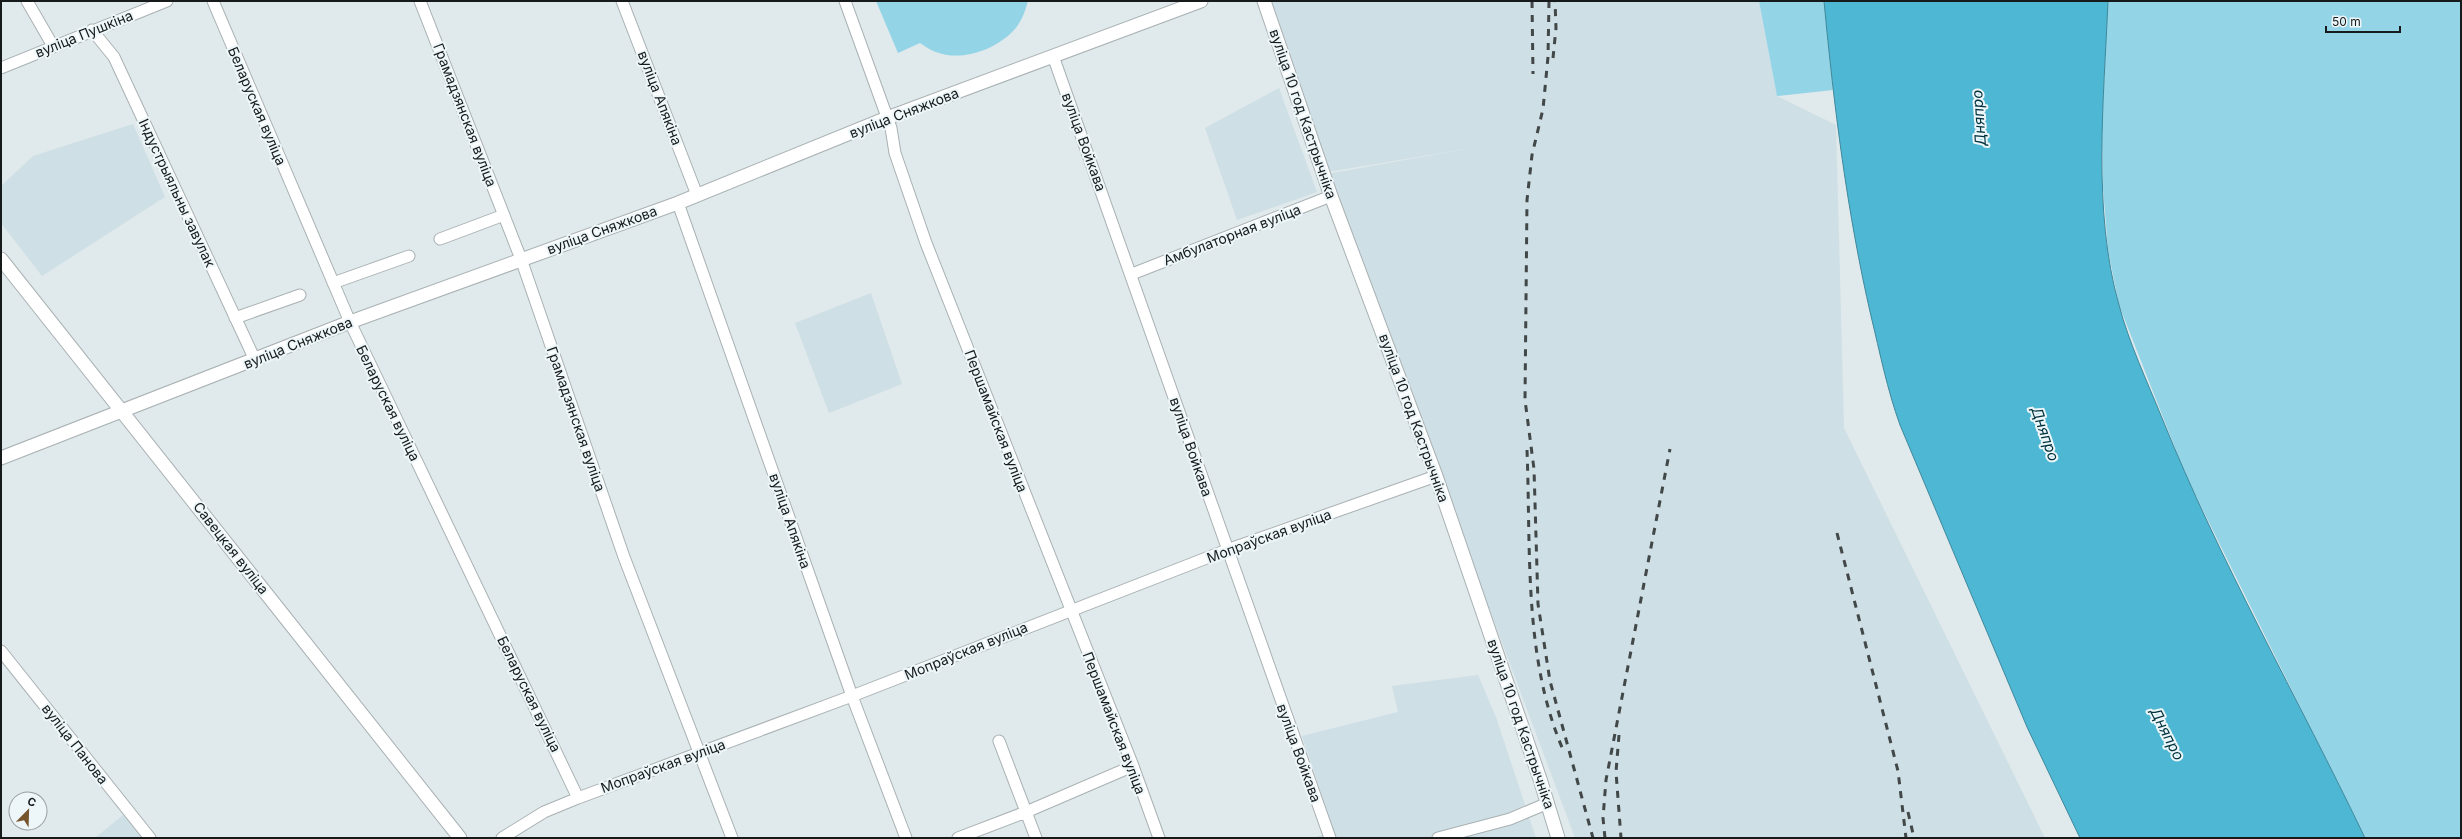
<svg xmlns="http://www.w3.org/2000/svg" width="2462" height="839" font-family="Inter,sans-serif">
<rect width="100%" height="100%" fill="#e0e9eb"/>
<path fill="#cedfe5" d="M1271 1H1759L1777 96 1836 125 1844 428 2045 838H1575L1327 174 1477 147 1328 172Z
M1279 88 1317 192 1237 220 1205 128Z
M133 124 165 197 42 276 1 223V186L33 156Z
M871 293 902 384 829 413 795 323Z
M1478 675 1496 717 1536 838H1313L1334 831 1302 736 1398 712 1392 686Z
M123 815 143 838H95Z"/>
<path fill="#93d4e7" d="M876 1H1028C1025 12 1021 23 1013 31 995 50 961 62 936 52 930 50 925 46 920 43L898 53Z
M1759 1H1824L1833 90 1777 96Z
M2108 1H2461V838H2365L2186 476 2119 305 2108 250 2103 188 2102 126Z"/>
<path fill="#4eb7d4" stroke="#3e889c" d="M1824 1H2108C2104 99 2092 210 2119 305 2129 343 2147 381 2162 418 2220 562 2298 698 2365 838H2080L2027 727 1900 425C1887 389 1880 353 1871 316 1847 212 1834 107 1824 1Z"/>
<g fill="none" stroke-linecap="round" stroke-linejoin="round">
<defs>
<path id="minor" d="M27 1 53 46
M213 1 350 322 578 798
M420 1 521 259 624 557 732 838
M622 1 697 195
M845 1 891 128 895 153 926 243 1133 766 1159 838
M92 30 114 57 255 360
M1053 56 1330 838
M1 68 167 1
M678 203 852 696 906 838
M440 239 504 215
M1132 274 1331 196
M333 283 409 256
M235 318 300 295
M1 651 150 838
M999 741 1036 838
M502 838 544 812 578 798 852 696 1227 550 1436 476
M958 838 1026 812 1133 766
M1438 838 1510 819 1548 803"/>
<path id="tertiary" d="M1264 1 1331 196 1436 476 1540 779 1558 838
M1 259 460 838
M1 458 350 322 678 203 887 118 1201 1"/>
</defs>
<use href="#minor" stroke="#a9b1b3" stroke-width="13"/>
<use href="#tertiary" stroke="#a9b1b3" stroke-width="15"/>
<use href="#minor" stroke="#fff" stroke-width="11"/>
<use href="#tertiary" stroke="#fff" stroke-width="13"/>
<path stroke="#424748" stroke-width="3" stroke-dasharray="7 7" stroke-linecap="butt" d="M1532 1 1533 74
M1549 1 1548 57 1543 109 1532 155 1527 200 1525 400 1534 469 1538 604 1550 681 1593 838
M1553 58 1556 28 1555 1
M1527 450C1531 550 1523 659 1564 752
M1837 533 1898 771 1906 838
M1619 735 1616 772 1621 838
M1908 812 1914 838
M1605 838 1603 818 1606 780 1670 449"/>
</g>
<g text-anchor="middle" stroke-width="4" stroke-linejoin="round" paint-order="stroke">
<g font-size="14" fill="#171a1b" stroke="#edf6f9">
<text transform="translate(84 34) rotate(-22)" y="5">вуліца Пушкіна</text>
<text transform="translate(660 98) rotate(69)" y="5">вуліца Апякіна</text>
<text transform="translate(257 106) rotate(67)" y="5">Беларуская вуліца</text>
<text transform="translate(904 113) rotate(-21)" y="5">вуліца Сняжкова</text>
<text transform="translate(1303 114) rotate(71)" y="5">вуліца 10 год Кастрычніка</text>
<text transform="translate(465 115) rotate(69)" y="5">Грамадзянская вуліца</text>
<text transform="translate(1084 142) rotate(70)" y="5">вуліца Войкава</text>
<text transform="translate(177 193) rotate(65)" y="5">Індустрыяльны завулак</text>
<text transform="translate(602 230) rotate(-20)" y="5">вуліца Сняжкова</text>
<text transform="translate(1232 235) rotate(-21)" y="5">Амбулаторная вуліца</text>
<text transform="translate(298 343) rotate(-22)" y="5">вуліца Сняжкова</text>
<text transform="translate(388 403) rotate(64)" y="5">Беларуская вуліца</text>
<text transform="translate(1414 418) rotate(70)" y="5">вуліца 10 год Кастрычніка</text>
<text transform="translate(576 419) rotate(71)" y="5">Грамадзянская вуліца</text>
<text transform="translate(996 421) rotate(69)" y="5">Першамайская вуліца</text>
<text transform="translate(1191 447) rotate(71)" y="5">вуліца Войкава</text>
<text transform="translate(790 521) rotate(71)" y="5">вуліца Апякіна</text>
<text transform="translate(1269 536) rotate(-20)" y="5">Мопраўская вуліца</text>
<text transform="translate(231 548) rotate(52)" y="5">Савецкая вуліца</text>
<text transform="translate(966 651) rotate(-22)" y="5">Мопраўская вуліца</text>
<text transform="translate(529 694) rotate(64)" y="5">Беларуская вуліца</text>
<text transform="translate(1114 723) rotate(69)" y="5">Першамайская вуліца</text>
<text transform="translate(1521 724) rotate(71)" y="5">вуліца 10 год Кастрычніка</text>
<text transform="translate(75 744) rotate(52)" y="5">вуліца Панова</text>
<text transform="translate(1299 753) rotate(70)" y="5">вуліца Войкава</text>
<text transform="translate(663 766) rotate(-20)" y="5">Мопраўская вуліца</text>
</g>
<g font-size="15" font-style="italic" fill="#00323e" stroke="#edf6f9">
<text transform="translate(1979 118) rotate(-94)" y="5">Дняпро</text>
<text transform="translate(2045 434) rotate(71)" y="5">Дняпро</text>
<text transform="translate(2167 734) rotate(63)" y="5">Дняпро</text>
</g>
</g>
<rect width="2462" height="839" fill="none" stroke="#171a1b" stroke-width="4"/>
<g transform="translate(28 811) rotate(23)"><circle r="19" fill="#edf6f9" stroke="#979ea0"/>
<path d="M0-3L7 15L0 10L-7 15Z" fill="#76542c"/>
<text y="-6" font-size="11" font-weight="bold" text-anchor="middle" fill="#171a1b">С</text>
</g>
<path d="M2326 26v6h74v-6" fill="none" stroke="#171a1b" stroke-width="2"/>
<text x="2332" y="26" font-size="12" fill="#171a1b" stroke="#edf6f9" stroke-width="3" paint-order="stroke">50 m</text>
</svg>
